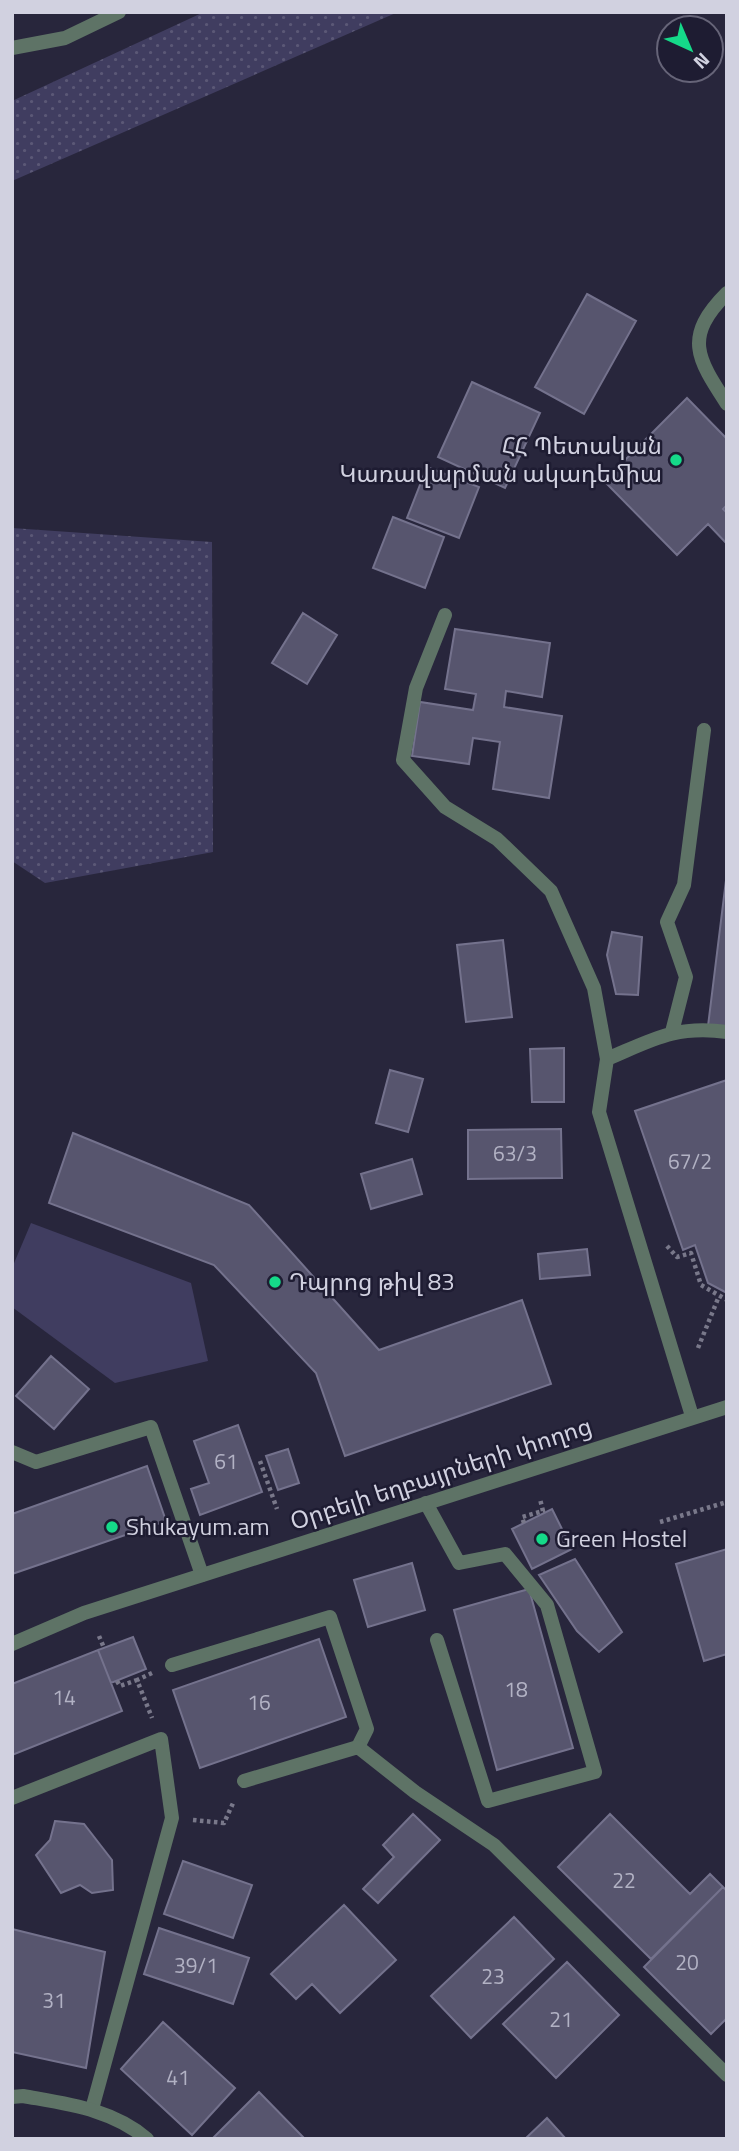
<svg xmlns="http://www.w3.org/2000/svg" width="739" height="2151" font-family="'Titillium Web','Noto Sans Armenian',sans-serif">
<defs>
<pattern id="grass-dots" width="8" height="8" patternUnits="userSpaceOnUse" patternTransform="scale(1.75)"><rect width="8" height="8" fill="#403d60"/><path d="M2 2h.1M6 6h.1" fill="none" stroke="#5b5876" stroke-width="1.8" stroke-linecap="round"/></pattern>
</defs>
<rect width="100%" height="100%" fill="#28263c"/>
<path fill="url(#grass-dots)" d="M204 12H398L12 181V101Z
M12 528 212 542 213 852 45 883 12 861Z"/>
<path fill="#403d60" d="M31 1223 191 1283 208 1361 115 1383 12 1307V1268Z"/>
<path fill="#57556e" stroke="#74728d" stroke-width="2" d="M587 294 636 321 584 414 535 387Z
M472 382 540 413 505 488 438 457Z
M687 398 727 439V505L723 509 727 513V544L708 524 677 555 604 481Z
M427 467 479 487 459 538 407 518Z
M393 517 444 537 425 588 373 568Z
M303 613 337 635 307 684 272 663Z
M455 629 550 643 542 697 506 691 504 707 562 716 549 798 493 789 500 742 473 738 469 764 412 756 420 702 473 710 476 694 445 689Z
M727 872V1028L708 1026Z
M612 932 642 937 638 995 616 994 607 955Z
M503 940 512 1017 466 1022 457 945Z
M564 1048V1102H532L530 1049Z
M390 1070 423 1079 408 1132 376 1123Z
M727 1080V1293L708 1283 695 1245 683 1250 635 1111Z
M561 1129 562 1178 468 1179V1130Z
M73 1133 249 1205 379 1350 522 1300 551 1384 345 1456 316 1373 214 1265 49 1203Z
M412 1159 422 1194 371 1209 361 1174Z
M587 1249 590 1275 540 1279 538 1254Z
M51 1356 89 1389 54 1429 16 1396Z
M238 1425 262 1492 200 1515 191 1489 209 1483 194 1441Z
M288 1449 299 1483 278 1490 266 1456Z
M147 1466 166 1521 12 1574V1514Z
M552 1509 572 1549 532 1569 512 1529Z
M727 1549V1654L704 1661 676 1564Z
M575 1559 622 1632 599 1652 577 1631 539 1575Z
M412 1563 425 1610 368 1627 354 1580Z
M529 1589 573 1748 497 1770 454 1610Z
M133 1637 146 1669 111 1683 98 1650Z
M319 1639 346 1717 200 1768 173 1690Z
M98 1650 122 1711 12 1755V1684Z
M413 1814 440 1840 378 1903 363 1889 394 1857 383 1845Z
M610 1814 690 1894 710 1874 723 1887 651 1959 558 1867Z
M55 1821 84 1824 112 1860 113 1890 92 1893 80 1885 61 1893 36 1855 50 1840Z
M183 1861 252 1885 233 1938 164 1914Z
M723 1887 727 1891V2018L711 2034 644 1967Z
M344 1905 396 1960 340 2013 312 1984 296 1999 271 1974Z
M514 1917 554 1959 471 2038 431 1996Z
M159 1928 249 1958 233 2004 144 1974Z
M12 1929 105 1952 86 2068 12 2052Z
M567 1962 619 2015 556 2078 503 2024Z
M163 2022 235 2088 192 2135 121 2069Z
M259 2092 305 2139H212Z
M547 2118 566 2139H525Z"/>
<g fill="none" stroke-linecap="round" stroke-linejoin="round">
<path stroke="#79788a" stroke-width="4.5" stroke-dasharray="3.5 3.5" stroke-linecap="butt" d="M667 1246 677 1257 691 1253 701 1285 727 1300
M698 1348 719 1296
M260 1461 277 1509
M660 1522 727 1502
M524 1523 522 1517 543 1511 540 1499
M99 1636 104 1648
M152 1673 137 1680 152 1718
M117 1681 120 1686 137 1680
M193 1820 224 1823 234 1801"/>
<path stroke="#5e7366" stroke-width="14" d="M727 293C683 337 697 358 727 404
M445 615 416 688 403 760 445 807 497 839 551 891 594 988 607 1059 599 1112 692 1416
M672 1032 686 977 667 922 684 885 704 730
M607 1059C652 1040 675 1025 727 1032
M12 1452 36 1462 151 1427 202 1575
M426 1503 459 1563 505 1554 547 1605 595 1772 488 1801 437 1640
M172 1665 330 1617 367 1729 358 1747
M12 1798 161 1739 172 1818 92 2109"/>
<path stroke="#5e7366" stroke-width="14" d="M244 1781 358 1747 415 1792 494 1845 727 2075
M12 2097 23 2096C67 2104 112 2109 147 2139"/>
<path stroke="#5e7366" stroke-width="14" d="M12 48 65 38 119 12
M12 1644 84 1613 727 1407"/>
</g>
<g fill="#15d989" stroke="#1e1c32" stroke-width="2.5">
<circle cx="676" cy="460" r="7"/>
<circle cx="275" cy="1282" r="7"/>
<circle cx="112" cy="1527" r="7"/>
<circle cx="542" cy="1539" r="7"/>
</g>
<g text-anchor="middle" stroke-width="5" stroke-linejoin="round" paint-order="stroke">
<g font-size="21" fill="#b2b2c4">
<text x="515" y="1161">63/3</text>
<text x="690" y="1169">67/2</text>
<text x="226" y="1469">61</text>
<text x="516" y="1697">18</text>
<text x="64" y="1705">14</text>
<text x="259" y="1710">16</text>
<text x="624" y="1888">22</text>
<text x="687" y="1970">20</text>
<text x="196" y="1973">39/1</text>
<text x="493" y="1984">23</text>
<text x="54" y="2008">31</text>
<text x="561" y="2027">21</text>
<text x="178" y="2085">41</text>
</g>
<g font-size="24" fill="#d1d1e0" stroke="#1e1c32" text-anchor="start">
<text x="662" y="454" text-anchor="end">ՀՀ Պետական<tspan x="662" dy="28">Կառավարման ակադեմիա</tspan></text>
<text x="289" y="1290">Դպրոց թիվ 83</text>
<text x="126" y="1535">Shukayum.am</text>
<text x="556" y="1547">Green Hostel</text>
</g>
<g font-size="24" fill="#d1d1e0" stroke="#1e1c32">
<text transform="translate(441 1474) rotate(-18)" y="8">Օրբելի եղբայրների փողոց</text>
</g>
</g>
<rect width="739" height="2151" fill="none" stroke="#d1d1e0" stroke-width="28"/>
<g transform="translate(690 49) rotate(136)"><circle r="33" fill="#1e1c32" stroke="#666478" stroke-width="2"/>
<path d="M0-5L12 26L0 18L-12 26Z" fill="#15d989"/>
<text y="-10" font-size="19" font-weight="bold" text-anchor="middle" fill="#d1d1e0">N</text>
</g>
</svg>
